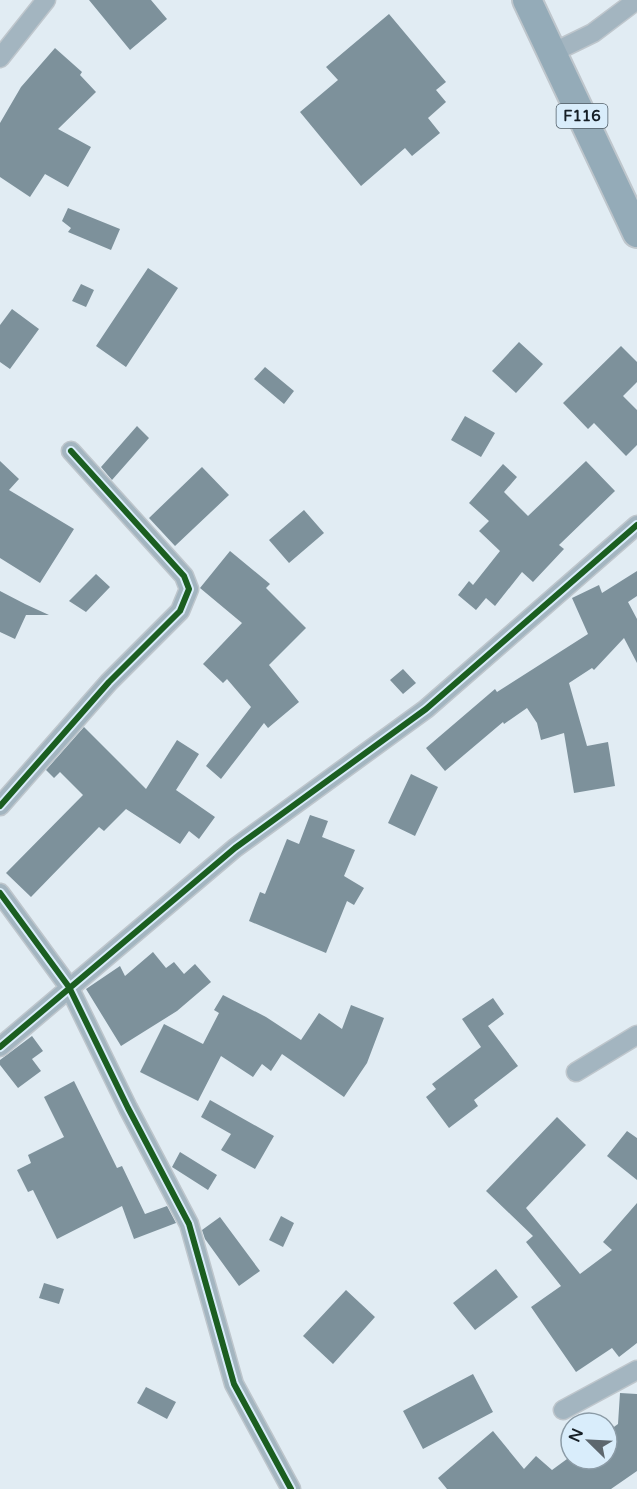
<svg xmlns="http://www.w3.org/2000/svg" width="637" height="1489" font-family="'Varela Round',sans-serif">
<rect width="100%" height="100%" fill="#e1ecf3"/>
<path fill="#7d919b" d="M89 0H151L167 19 130 50Z
M389 14 446 82 436 90 446 102 428 118 440 133 412 156 405 148 361 186 300 112 338 80 326 67Z
M55 48 82 72 80 75 96 92 58 129 91 147 68 187 45 174 30 197 0 177V123L21 87Z
M68 208 120 229 111 250 68 232 71 228 62 221Z
M148 268 178 288 126 367 96 346Z
M81 284 94 290 86 307 72 301Z
M12 309 39 329 10 369 0 362V325Z
M519 342 543 364 516 393 492 371Z
M621 346 637 362V382L623 396 637 410V445L626 456 594 423 588 429 563 403Z
M265 367 294 391 284 404 254 379Z
M465 416 495 433 481 457 451 440Z
M137 426 149 438 112 480 101 467Z
M0 461 19 479 9 490 74 529 40 583 0 558Z
M586 461 615 491 559 545 564 549 533 582 522 572 495 606 486 598 476 610 458 595 469 581 473 585 500 551 479 531 489 521 469 503 503 464 517 477 504 492 528 516Z
M202 467 229 495 175 546 149 518Z
M304 510 324 533 289 563 269 540Z
M230 551 270 584 266 588 306 628 269 665 299 702 268 728 264 723 221 779 206 766 251 707 227 679 223 683 203 664 242 623 200 588Z
M637 571V596L628 602 637 619V663L624 638 594 670 592 668 569 683 587 746 608 742 615 786 574 793 564 733 541 740 537 723 527 708 504 724 503 722 445 771 426 748 495 689 497 692 588 634 572 598 599 585 602 593Z
M96 574 110 587 86 612 69 601Z
M0 591 25 604 49 615H26L15 639 0 632Z
M403 669 416 683 403 694 390 680Z
M84 727 146 789 177 740 199 754 176 790 215 817 199 839 189 831 180 844 126 809 104 831 99 827 31 897 6 873 83 795 60 772 54 778 46 770Z
M411 774 438 787 415 836 388 823Z
M310 815 328 821 322 837 355 850 344 876 364 888 354 905 347 901 326 953 249 921 260 892 265 894 287 839 299 844Z
M153 952 166 968 174 962 184 974 195 964 211 982 177 1011 121 1046 86 989 120 966 125 976Z
M223 995 266 1017 301 1040 319 1013 342 1029 351 1005 384 1018 367 1063 344 1097 282 1054 271 1071 262 1064 253 1077 221 1056 198 1101 140 1072 164 1024 203 1044 219 1013 214 1010Z
M493 998 504 1014 488 1026 518 1066 474 1100 478 1106 449 1128 426 1097 436 1089 432 1084 481 1047 462 1019Z
M32 1036 43 1051 32 1059 41 1071 18 1088 0 1065V1060Z
M74 1081 117 1168 122 1166 145 1214 167 1206 176 1223 134 1239 122 1206 57 1239 33 1190 28 1192 17 1170 31 1163 28 1155 64 1137 44 1097Z
M210 1100 274 1136 255 1169 221 1150 231 1134 201 1117Z
M557 1117 586 1145 526 1208 580 1274 612 1250 603 1242 637 1203V1343L619 1357 612 1348 576 1372 531 1307 561 1286 526 1242 533 1236 486 1191Z
M627 1131 637 1138V1180L607 1156Z
M180 1152 217 1175 208 1190 172 1167Z
M281 1216 294 1223 283 1247 269 1240Z
M220 1217 260 1271 239 1286 205 1239 202 1230Z
M496 1269 518 1297 475 1330 453 1303Z
M44 1283 64 1289 59 1304 39 1298Z
M346 1290 375 1317 333 1364 303 1336Z
M473 1374 493 1412 423 1449 403 1411Z
M146 1387 176 1402 167 1419 137 1403Z
M620 1393 637 1394V1471L611 1489H447L438 1478 493 1431 524 1469 536 1456 552 1470 567 1459H607V1432L618 1424Z"/>
<g fill="none" stroke-linecap="round" stroke-linejoin="round">
<defs>
<path id="street" d="M552 53 593 33 637 0
M0 58 46 0
M0 806 109 682 180 611 189 589 184 576 71 451
M0 893 69 987 128 1108 189 1224 234 1384 291 1489
M0 1047 235 848 426 709 637 525
M576 1072 637 1035
M563 1410 637 1370"/>
<path id="primary" d="M527 0 637 233"/>
</defs>
<use href="#street" stroke="#bec6cc" stroke-width="21"/>
<use href="#primary" stroke="#bec6cc" stroke-width="32"/>
<use href="#street" stroke="#a3b5c0" stroke-width="18"/>
<use href="#primary" stroke="#94abb8" stroke-width="28"/>
<defs>
<path id="cycleway" d="M0 806 109 682 180 611 189 589 184 576 71 451
M0 893 69 987 128 1108 189 1224 234 1384 291 1489
M0 1047 235 848 426 709 637 525"/>
</defs>
<use href="#cycleway" stroke="#d9edfb" stroke-width="10"/>
<use href="#cycleway" stroke="#1b5e20" stroke-width="6"/>
</g>
<g text-anchor="middle" stroke-width="6" stroke-linejoin="round" paint-order="stroke">
<rect fill="#d9edfb" stroke="#505d66" stroke-width="1.5" x="556.5" y="104" width="51" height="24" rx="4.5"/>
<g font-size="15" font-weight="bold" fill="#161f26">
<text x="582" y="121">F116</text>
</g>
</g>
<g transform="translate(589 1441) rotate(294)"><circle r="28" fill="#d9edfb" stroke="#8b9ba6" stroke-width="1.5"/>
<path d="M0-4.5L10 22L0 15L-10 22Z" fill="#5d676e"/>
<text y="-9" font-size="16" font-weight="bold" text-anchor="middle" fill="#161f26">N</text>
</g>
</svg>
